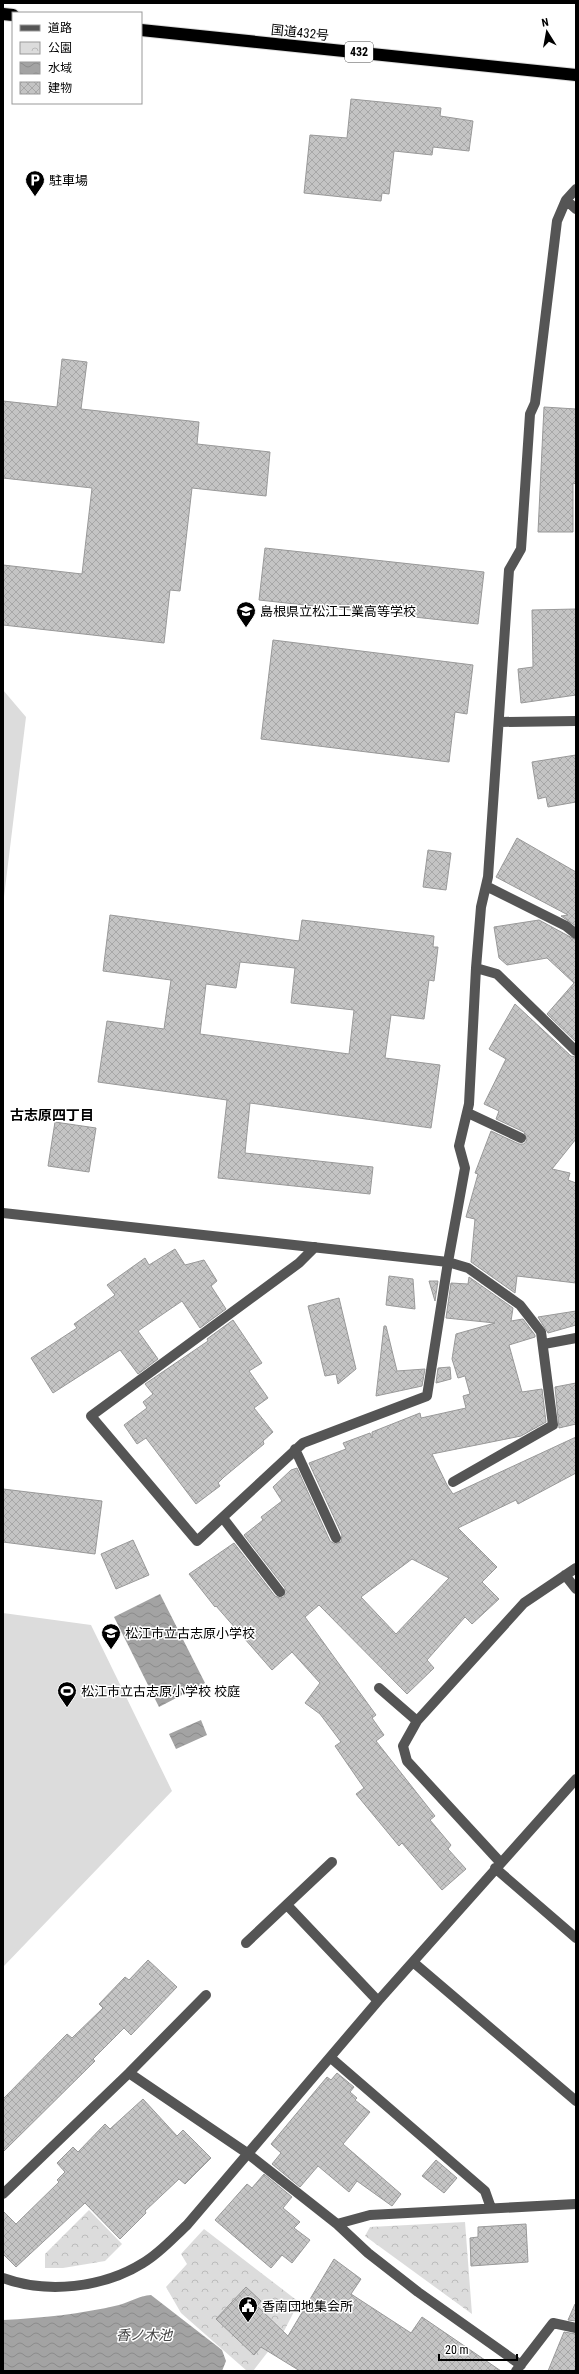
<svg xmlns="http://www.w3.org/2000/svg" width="579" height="2374" font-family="'Roboto Condensed','Noto Sans JP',sans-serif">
<defs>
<pattern id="park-crowns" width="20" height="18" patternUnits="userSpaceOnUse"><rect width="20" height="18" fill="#dcdcdc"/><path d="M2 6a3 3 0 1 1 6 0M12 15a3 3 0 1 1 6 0" fill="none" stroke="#bbb"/></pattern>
<pattern id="water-waves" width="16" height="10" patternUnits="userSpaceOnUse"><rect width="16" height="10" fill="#a3a3a3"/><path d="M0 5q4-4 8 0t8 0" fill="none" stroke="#8b8b8b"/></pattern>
<pattern id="building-cross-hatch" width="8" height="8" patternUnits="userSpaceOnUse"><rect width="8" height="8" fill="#c4c4c4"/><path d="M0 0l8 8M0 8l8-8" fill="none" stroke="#a7a7a7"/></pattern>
</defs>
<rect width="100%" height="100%" fill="#fff"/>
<path fill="#dcdcdc" d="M3 690 26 717 3 905Z
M3 1613 91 1625 172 1791 3 1967Z"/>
<path fill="url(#park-crowns)" d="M89 2210 122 2244 105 2261 63 2268H45V2254Z
M465 2222 472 2314 365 2236 370 2227Z
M204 2229 299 2302 284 2331 253 2371H247L181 2313 166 2287 187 2264 181 2254Z"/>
<path fill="url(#water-waves)" d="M160 1594 205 1683 159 1707 114 1617Z
M201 1720 207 1735 176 1749 169 1734Z
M151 2295 222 2350 226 2361 222 2371H3V2320C42 2318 81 2314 119 2305 130 2302 139 2296 151 2295Z"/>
<path fill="url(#building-cross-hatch)" stroke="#999" fill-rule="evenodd" d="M351 99 441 108 440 116 473 121 469 151 433 147 432 155 394 151 389 194 382 193 381 201 304 193 310 135 347 138Z
M62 359 87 362 81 409 199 422 197 444 270 452 266 496 192 488 180 591 170 590 164 643 3 625V565L82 574 92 488 3 478V401L57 407Z
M544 407 576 409V484L573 483V532H538Z
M265 548 484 572 478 624 259 600Z
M576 609V695L521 703 518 669 533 667 532 610Z
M273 640 473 665 467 714 455 712 449 762 261 739Z
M576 755V802L548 807 546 797 538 799 532 762Z
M517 838 576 872V926L561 916 568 915 496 877Z
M428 850 451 853 446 890 423 887Z
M110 915 299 941 302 920 434 936 433 947H438L434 981 429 980 424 1019 391 1015 385 1058 440 1065 431 1128 250 1103 245 1153 373 1167 370 1194 218 1178 227 1100 98 1082 107 1021 164 1029 171 980 103 971ZM240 962 295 968 291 1003 354 1010 349 1054 200 1034 206 984 236 988Z
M539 920 576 940V1042L547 1014 574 983 547 958 507 965 499 958 494 927Z
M515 1004 571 1056 576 1057V1139L552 1169 570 1173 568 1180 576 1183V1283L517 1276 515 1293 471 1262 475 1219 466 1217 478 1174 475 1173 491 1131 519 1144H524L527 1140 524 1132 496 1119 499 1111 484 1104 506 1059 489 1049Z
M55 1122 96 1128 89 1172 48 1166Z
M175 1249 185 1265 204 1260 217 1281 211 1286 226 1309 200 1328 182 1301 138 1331 158 1359 138 1374 120 1350 53 1393 31 1358 77 1328 74 1324 115 1295 107 1285 145 1258 149 1265Z
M389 1276 413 1279 415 1309 386 1305Z
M469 1277 513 1308 511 1321 523 1319 535 1335V1337L509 1345 522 1392 542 1389 546 1422 521 1436 432 1454 447 1485 453 1494 576 1437V1473L518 1504 516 1500 458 1528 497 1567 482 1582 499 1599 472 1624 465 1617 427 1660 434 1668 407 1694 319 1605 305 1617 376 1715 372 1718 384 1735 376 1741 435 1816 430 1820 451 1845 448 1849 466 1869 442 1890 402 1843 399 1846 356 1794 364 1788 335 1746 341 1742 320 1714 305 1703 320 1683 292 1652 272 1670 216 1606 215 1607 189 1574 234 1543 275 1596 280 1598 284 1597 285 1588 244 1535 263 1520 261 1517 282 1501 273 1487 291 1470 297 1468 330 1541 335 1544 341 1542 342 1535 309 1463 346 1449 343 1443 370 1433 372 1438V1432L420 1413 421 1418 466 1408 463 1396 470 1394 465 1376 458 1378 452 1359 456 1334 495 1323 446 1318 451 1283 468 1284ZM412 1559 449 1578 396 1634 361 1597Z
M429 1281H438L435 1301Z
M339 1298 356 1369 338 1384 336 1374 325 1376 308 1306Z
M576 1311V1325L548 1333 538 1317Z
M233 1320 262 1363 249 1371 268 1398 254 1408 273 1432 263 1441 264 1444 224 1477 218 1483 220 1486 196 1504 146 1438 137 1444 124 1425 147 1408 143 1402 153 1394 145 1384 208 1341 207 1339Z
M384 1326H386L397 1371 425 1369 422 1386 376 1396Z
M450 1367 451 1379 436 1383 438 1368Z
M576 1383V1424L559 1428 555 1387Z
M3 1489 102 1501 95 1554 3 1542Z
M133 1540 149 1575 116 1589 101 1554Z
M148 1960 177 1987 131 2035 124 2028 93 2059 95 2061 3 2152V2099L67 2034 72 2038 103 2008 99 2004 125 1977 129 1980Z
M337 2073 354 2087 350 2092 357 2098 355 2100 370 2112 343 2144 401 2194 392 2206 357 2181 349 2192 318 2166 300 2187 272 2164 281 2153 271 2144 327 2077 331 2080Z
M143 2099 177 2136 183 2130 211 2158 185 2184 179 2179 145 2211 146 2213 120 2239 85 2203 16 2267 3 2254V2211L16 2224 59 2182 57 2180 65 2172 57 2163 73 2147 78 2152 105 2124 110 2129Z
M436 2160 457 2178 444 2193 422 2176Z
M264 2174 292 2197 283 2208 300 2222 294 2228 310 2240 292 2263 282 2255 271 2268 215 2220 247 2184 252 2188Z
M526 2224 528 2262 471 2266 470 2238 478 2237V2227Z
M334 2259 361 2279 351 2294 411 2333 422 2317 501 2371H300L261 2347 254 2355 216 2319 246 2287 261 2301 257 2306 288 2336Z
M575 2304H576V2321L568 2320Z
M564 2332 576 2334V2371H548Z"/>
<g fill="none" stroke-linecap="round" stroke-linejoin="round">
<defs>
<path id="highway" d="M3 14 13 15
M141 30 576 75"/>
</defs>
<use href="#highway" stroke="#dbdbdb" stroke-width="14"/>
<path stroke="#555" stroke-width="10" d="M566 200 576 209
M500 722 576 721
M486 886 566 926 576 934
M476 968 497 974 576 1051
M468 1113 521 1138
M3 1213 448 1262 468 1268 520 1305 541 1332 553 1425 453 1482
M315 1247 299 1263 91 1416 197 1541 303 1443 427 1396 448 1262 465 1168 459 1146 469 1104 476 968 481 907 488 877 509 570 521 549 530 414 535 403 557 221 566 200 576 189
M544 1344 576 1338
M295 1449 336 1538
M223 1518 280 1592
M565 1575 576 1589
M379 1688 417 1721
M500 1862 407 1761 403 1746 417 1721 524 1603 576 1568
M495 1868 576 1938
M287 1905 378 2001
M246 1943 332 1862
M413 1962 576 2101
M331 2058 485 2191 491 2208
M129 2073 247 2153 337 2224 368 2253 418 2292 521 2365
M3 2194 129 2073 206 1995
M337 2224 370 2215 576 2204
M3 2278C47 2294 103 2288 143 2263 160 2253 173 2238 187 2225L378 2001 576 1779
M516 2371 553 2323 576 2328"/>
<use href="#highway" stroke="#000" stroke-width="12"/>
</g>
<defs>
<symbol id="parking-pin" viewBox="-11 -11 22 30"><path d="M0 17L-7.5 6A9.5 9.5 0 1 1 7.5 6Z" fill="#000" stroke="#fff"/><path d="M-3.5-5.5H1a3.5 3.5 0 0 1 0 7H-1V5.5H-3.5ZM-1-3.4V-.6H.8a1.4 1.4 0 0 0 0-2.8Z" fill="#fff"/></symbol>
<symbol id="school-pin" viewBox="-11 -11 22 30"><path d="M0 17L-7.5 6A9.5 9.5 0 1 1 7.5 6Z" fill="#000" stroke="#fff"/><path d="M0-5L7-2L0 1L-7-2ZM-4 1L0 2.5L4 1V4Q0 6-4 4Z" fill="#fff"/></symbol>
<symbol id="stadium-pin" viewBox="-11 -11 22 30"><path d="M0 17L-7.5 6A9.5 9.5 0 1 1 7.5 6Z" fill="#000" stroke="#fff"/><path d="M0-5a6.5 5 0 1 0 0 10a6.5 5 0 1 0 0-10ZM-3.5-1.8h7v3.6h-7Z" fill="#fff"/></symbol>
<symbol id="civic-pin" viewBox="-11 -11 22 30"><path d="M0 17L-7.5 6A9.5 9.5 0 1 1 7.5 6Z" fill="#000" stroke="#fff"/><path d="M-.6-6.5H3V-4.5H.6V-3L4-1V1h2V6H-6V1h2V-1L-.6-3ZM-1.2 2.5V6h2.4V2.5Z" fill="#fff"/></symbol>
</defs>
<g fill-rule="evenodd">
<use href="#parking-pin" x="24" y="169" width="22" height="30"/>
<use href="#school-pin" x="235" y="600" width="22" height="30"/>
<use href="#school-pin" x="100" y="1622" width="22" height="30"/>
<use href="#stadium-pin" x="56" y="1680" width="22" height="30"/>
<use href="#civic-pin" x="237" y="2295" width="22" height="30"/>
</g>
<g text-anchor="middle" stroke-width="3" stroke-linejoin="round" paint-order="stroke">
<rect fill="#fff" stroke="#4c4c4c" stroke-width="1" x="345" y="42" width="28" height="20" rx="3"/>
<g font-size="12" font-weight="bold" fill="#000">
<text x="359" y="56">432</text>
</g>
<g font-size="13" fill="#000" stroke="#fff">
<text transform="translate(300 32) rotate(6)" y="5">国道432号</text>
</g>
<g font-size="13" fill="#000" stroke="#fff" text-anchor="start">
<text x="49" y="185">駐車場</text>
<text x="260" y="616">島根県立松江工業高等学校</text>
<text x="125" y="1638">松江市立古志原小学校</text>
<text x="81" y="1696">松江市立古志原小学校 校庭</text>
<text x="262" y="2311">香南団地集会所</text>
</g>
<g font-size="14" font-weight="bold" fill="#000" stroke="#fff">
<text x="52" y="1120">古志原四丁目</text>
</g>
<g font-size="14" font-style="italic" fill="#444" stroke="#fff">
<text x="144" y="2340">香ノ木池</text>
</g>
</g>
<rect width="579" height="2374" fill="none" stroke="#000000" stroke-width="8"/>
<rect x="12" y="12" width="130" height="92" fill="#ffffff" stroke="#999999"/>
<rect x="20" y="25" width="20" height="6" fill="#555555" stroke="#999999"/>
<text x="48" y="32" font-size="12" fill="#000000">道路</text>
<rect x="20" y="42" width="20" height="12" fill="url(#park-crowns)" stroke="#999999"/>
<text x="48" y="52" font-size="12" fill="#000000">公園</text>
<rect x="20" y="62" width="20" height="12" fill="url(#water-waves)" stroke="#999999"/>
<text x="48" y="72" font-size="12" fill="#000000">水域</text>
<rect x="20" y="82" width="20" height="12" fill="url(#building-cross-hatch)" stroke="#999999"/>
<text x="48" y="92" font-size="12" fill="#000000">建物</text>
<g transform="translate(547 32) rotate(349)" stroke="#ffffff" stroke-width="3" paint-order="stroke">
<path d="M0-3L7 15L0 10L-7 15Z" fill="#000000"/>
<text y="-6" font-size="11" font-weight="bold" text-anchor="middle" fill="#000000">N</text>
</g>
<path d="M439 2354v6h78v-6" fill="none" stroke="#000000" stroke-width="2"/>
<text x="445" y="2354" font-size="12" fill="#000000" stroke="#ffffff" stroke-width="3" paint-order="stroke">20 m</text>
</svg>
